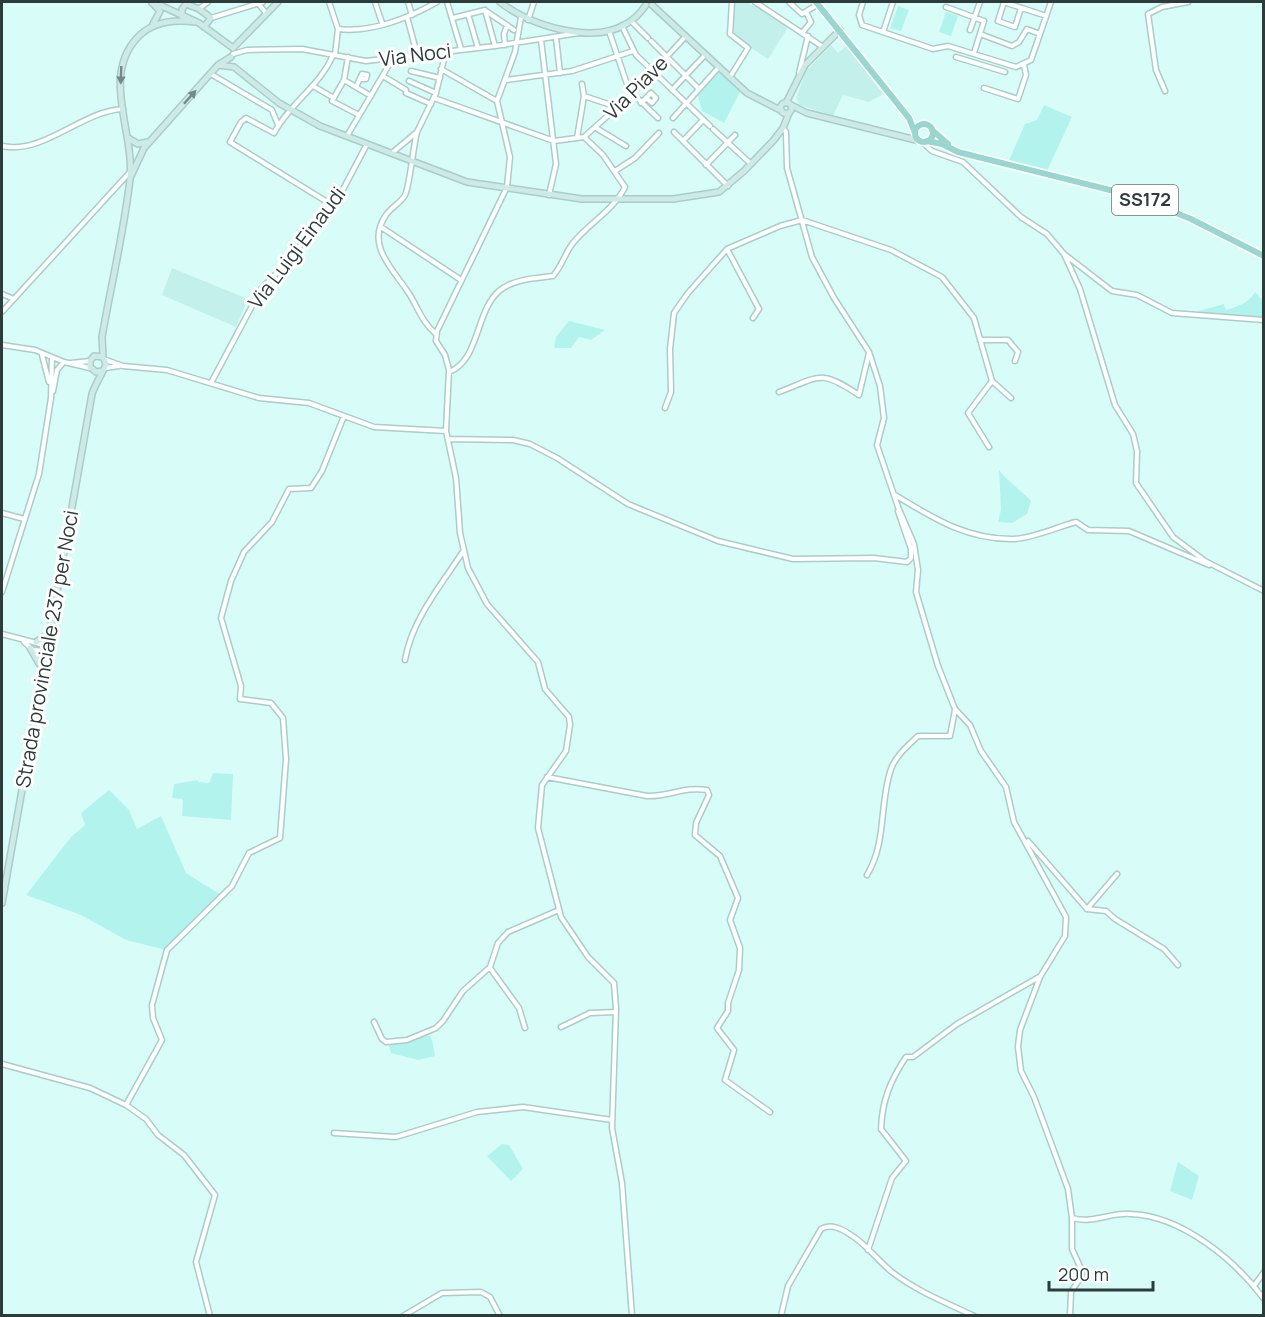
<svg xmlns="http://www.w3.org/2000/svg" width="1265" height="1317" font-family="Manrope,sans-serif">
<rect width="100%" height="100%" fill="#d8fdf8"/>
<path fill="#c3f0eb" d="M734 2H747L789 26 768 59 734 37Z
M831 45 838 53 846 46 883 94 869 102 843 95 833 116 800 105 796 98 806 71Z
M172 268 248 299 236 327 162 295Z"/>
<path fill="#b2f4ed" d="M898 6 909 10 901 31 890 28Z
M946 12 958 16 951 36 939 32Z
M718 72 741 90 724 123 702 111 697 93Z
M1044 105 1072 117 1046 173 1008 163 1025 124 1037 120Z
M1255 292 1263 301V319L1198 315 1199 311 1224 304 1226 310C1237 307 1250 302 1255 292Z
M569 321 605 330 591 340 579 337 571 348H554L556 337Z
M999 470C1009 483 1020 489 1031 501L1027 514 1012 523 998 522 1001 510Z
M213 773 233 774 231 820 182 816 183 799 172 798 174 784 198 780V782L209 783Z
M109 790 129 810 137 829 161 816 186 873 221 895 191 922 166 950 126 940 81 915 26 895 71 837 85 825 81 813Z
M427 1031 432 1040 435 1056 418 1060 391 1053 387 1040 414 1036Z
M502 1144 509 1145 523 1169 511 1181 487 1156Z
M1178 1162 1199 1176 1192 1200 1170 1191Z"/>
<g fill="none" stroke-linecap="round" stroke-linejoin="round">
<defs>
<path id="street" d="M257 2 266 13
M329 2 338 29 335 55
M375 2 382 23
M408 2 412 15
M447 2 461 49
M755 2 823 47
M789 2 802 14 818 4
M863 2 859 15 862 25 933 49 948 46 1016 67 1031 60 1051 2
M946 7 984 21 974 53
M1021 8 1015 27 998 21 1004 2C1018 7 1032 11 1046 16
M199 9 208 2
M485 10 495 46
M486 11 514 30
M468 14 478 48
M407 17 417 54
M521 17 515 52 497 101 510 157 507 187 437 331 436 341 445 355 449 370 446 431 456 478 460 533 468 568 487 604 538 662 545 689 569 717 570 725 566 751 542 785 538 828 561 917 588 957 614 983 616 1009 612 1128 622 1183 632 1316
M211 18 263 2
M453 18 485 10
M528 20 534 2
M631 21 648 38
M622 26 636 55 710 126
M338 29C371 33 409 18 437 2
M970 30 980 2
M609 31 629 90 658 118
M883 32 893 2
M802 33 811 22 806 12
M980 34 1012 46 1019 42 1027 29 1040 34
M556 38 560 73
M541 40 556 164 549 195
M651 41 699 89
M505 45 504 34 507 25
M233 54 247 50 302 49 366 61 495 46 579 33
M348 57 344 80 332 101 359 115
M956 57 1005 72
M441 69 497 101
M411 71 440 78
M799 73 808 36
M211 74 272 110 278 125
M383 76 406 90
M730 77 748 48 730 34 732 2
M344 80 371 96
M506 80 572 71 633 51
M409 81 436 93
M313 86 334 98
M356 87 362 74 367 75 366 79H360
M984 88 1018 99 1026 75 1024 65
M672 90 705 55
M1165 91 1156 70 1148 14 1162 7 1188 2
M406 93 431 104
M584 96 617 107
M434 98 554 141 584 137 632 94 686 36
M641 103 651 93 656 98 652 103 646 98
M673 118 719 67
M596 128 626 146
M783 128 786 132 787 168 812 257 834 298 869 352 880 386 884 418 877 445 898 507 914 544 918 570 916 592 938 666 955 709 970 725 981 751 1006 787 1014 822 1066 917 1065 936 1040 977 1020 1030 1018 1047 1021 1071 1034 1097 1068 1189 1072 1218V1249L1082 1271 1081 1277 1071 1292 1070 1316
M713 129 751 164
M417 132 436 93 446 51
M674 132 728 186
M347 136 393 58
M577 138 584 96 582 84
M683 141 703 120
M922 142 932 151 963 162 1021 217 1047 234 1064 254 1112 291 1137 295 1172 313 1264 320
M2 146C44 155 81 111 123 109
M392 153 417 132C413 147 410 185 405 195 401 203 391 207 386 215 365 245 393 269 408 292 418 307 421 321 436 334
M706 165 735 135
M615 171 635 158 659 133
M332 205 230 142 241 122 246 118 274 133C290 103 320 86 333 55
M381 227 461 280
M727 249 759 309 753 318
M1064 254 1080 289 1115 405 1133 434 1137 451 1136 483 1173 537 1205 561 1264 591
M2 294 14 299
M2 312 130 172
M980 340H1008L1018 352 1015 361
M2 345 35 350 64 362 90 368
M42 355 49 382
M106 360 123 366 167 370 259 398 309 403 374 427 446 431
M71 363 90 361
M105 368 119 366
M449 372C480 360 475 312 499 291 513 279 536 278 553 276 562 266 565 253 573 243 589 223 613 211 625 187L603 155 584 137
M992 381 1011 398
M211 383 261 289 284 266 339 197 367 144
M53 391 57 370 63 363
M779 392C821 376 820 369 859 395L869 353
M665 408 671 392 670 349 674 313 688 293 727 249 780 226 802 220 891 250 942 277 974 318 992 381 968 413 989 447
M448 439 513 440 530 444 557 458 628 504 718 541 793 559 874 558 907 562 911 558V549L898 511
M895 495C933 518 967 540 1014 539 1034 538 1057 527 1076 522L1088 530 1129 531 1209 565
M2 513 24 519
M2 592 39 474 51 398 52 358
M2 634 48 646
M24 642 33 650 46 651
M405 660C412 619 442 584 464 550
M547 777 647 796C670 797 683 786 707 790L709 795 696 823 695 835 720 856 738 898 730 920 740 948 739 970 728 1003V1011L717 1028 734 1050 725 1080 770 1112
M1028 841 1087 909
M867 875C887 842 879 804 891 769 896 755 908 746 918 736H950L955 710
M1087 909 1106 911 1115 919 1164 949 1178 965
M1087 909 1117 874
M490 968 519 1008 525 1028
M374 1022 382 1039 386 1042 407 1040 436 1028 443 1021 463 991 490 967 498 943 508 932 559 910
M561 1027 590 1013 616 1012
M2 1064 90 1088 126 1105 146 1119 158 1135 184 1155 215 1195 196 1262 210 1316
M126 1105 162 1040 153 1018 152 1005 167 950 232 886 249 853 280 838 286 759 283 718 271 703 240 699 241 686 221 618 231 581 244 552 272 522 289 489 311 488 322 471 344 416
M334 1133 396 1137 477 1112 523 1107 612 1120
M1072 1218C1093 1224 1111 1212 1131 1214 1182 1216 1235 1260 1264 1299
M868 1250 892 1178 906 1161 881 1129C882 1101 890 1081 906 1057H913L957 1024 1039 977
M1254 1286 1264 1272
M403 1316 442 1293 481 1292 490 1297 500 1316
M781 1316 788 1286 821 1229C831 1223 842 1229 851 1235 866 1244 878 1261 892 1272 918 1292 945 1302 974 1316"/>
<path id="secondary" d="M153 2 199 23 233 48
M500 2C528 25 592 45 626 24 634 20 641 12 646 5
M152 3 160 11 153 24
M652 5 747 93 782 111
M182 16V9L186 4 199 9 211 18 204 27
M233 48 278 2
M218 65 234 67 279 103 320 126 467 182 582 199H673L719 192 744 171 773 141 783 128 789 113
M780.5 108a5.5 5.5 0 1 1 11 0a5.5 5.5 0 1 1-11 0Z
M786 103 805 65 840 30
M791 105 807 113 920 141
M128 138 138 144 148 142
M131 176 144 148 218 65 231 57
M103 357 102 337C111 285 124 232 130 179 135 133 101 77 137 38 152 21 174 19 196 22
M36 642 49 633
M30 648 43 670
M2 903 92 394C96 382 102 375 106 364L103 357 94 356 90 361V367L96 372 102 371"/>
<path id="primary" d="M816 2 909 118 915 133
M915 133a9 9 0 1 1 18 0a9 9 0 1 1-18 0Z
M932 130 948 144
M927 141 942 144 958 152 1134 196 1191 219 1264 256"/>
</defs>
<use href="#street" stroke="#aacdc9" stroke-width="7"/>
<use href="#secondary" stroke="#aacdc9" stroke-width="8"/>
<use href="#primary" stroke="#fff" stroke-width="9"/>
<use href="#street" stroke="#fff" stroke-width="4"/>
<use href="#secondary" stroke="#cdeae7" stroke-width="5"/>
<use href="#primary" stroke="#9bd5d0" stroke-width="6"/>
</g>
<defs><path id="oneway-solid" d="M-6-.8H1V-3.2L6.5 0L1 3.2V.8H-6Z" transform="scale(1.5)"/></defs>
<g fill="#758a88">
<use href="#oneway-solid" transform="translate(121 75) rotate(92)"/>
<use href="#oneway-solid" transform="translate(190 97) rotate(-48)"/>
</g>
<g text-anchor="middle" stroke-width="6" stroke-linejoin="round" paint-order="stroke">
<rect fill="#fff" stroke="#6c7675" stroke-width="1.5" x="1112" y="185" width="66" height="30" rx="4.5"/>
<g font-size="18" font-weight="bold" fill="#2d3c3a">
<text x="1145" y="206">SS172</text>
</g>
<g font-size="20" fill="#2d3c3a" stroke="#fff">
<text transform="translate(415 55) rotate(-7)" y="7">Via Noci</text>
<text transform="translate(636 88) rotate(-45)" y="7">Via Piave</text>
<text transform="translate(297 248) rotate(-53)" y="7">Via Luigi Einaudi</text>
<text transform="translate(47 649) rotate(-80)" y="7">Strada provinciale 237 per Noci</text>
</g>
</g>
<rect width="1265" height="1317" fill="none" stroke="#2d3c3a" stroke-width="6"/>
<path d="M1049 1281v9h104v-9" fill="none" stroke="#2d3c3a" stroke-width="3"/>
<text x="1058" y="1281" font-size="18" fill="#2d3c3a" stroke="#ffffff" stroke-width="4.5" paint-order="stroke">200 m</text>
</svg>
